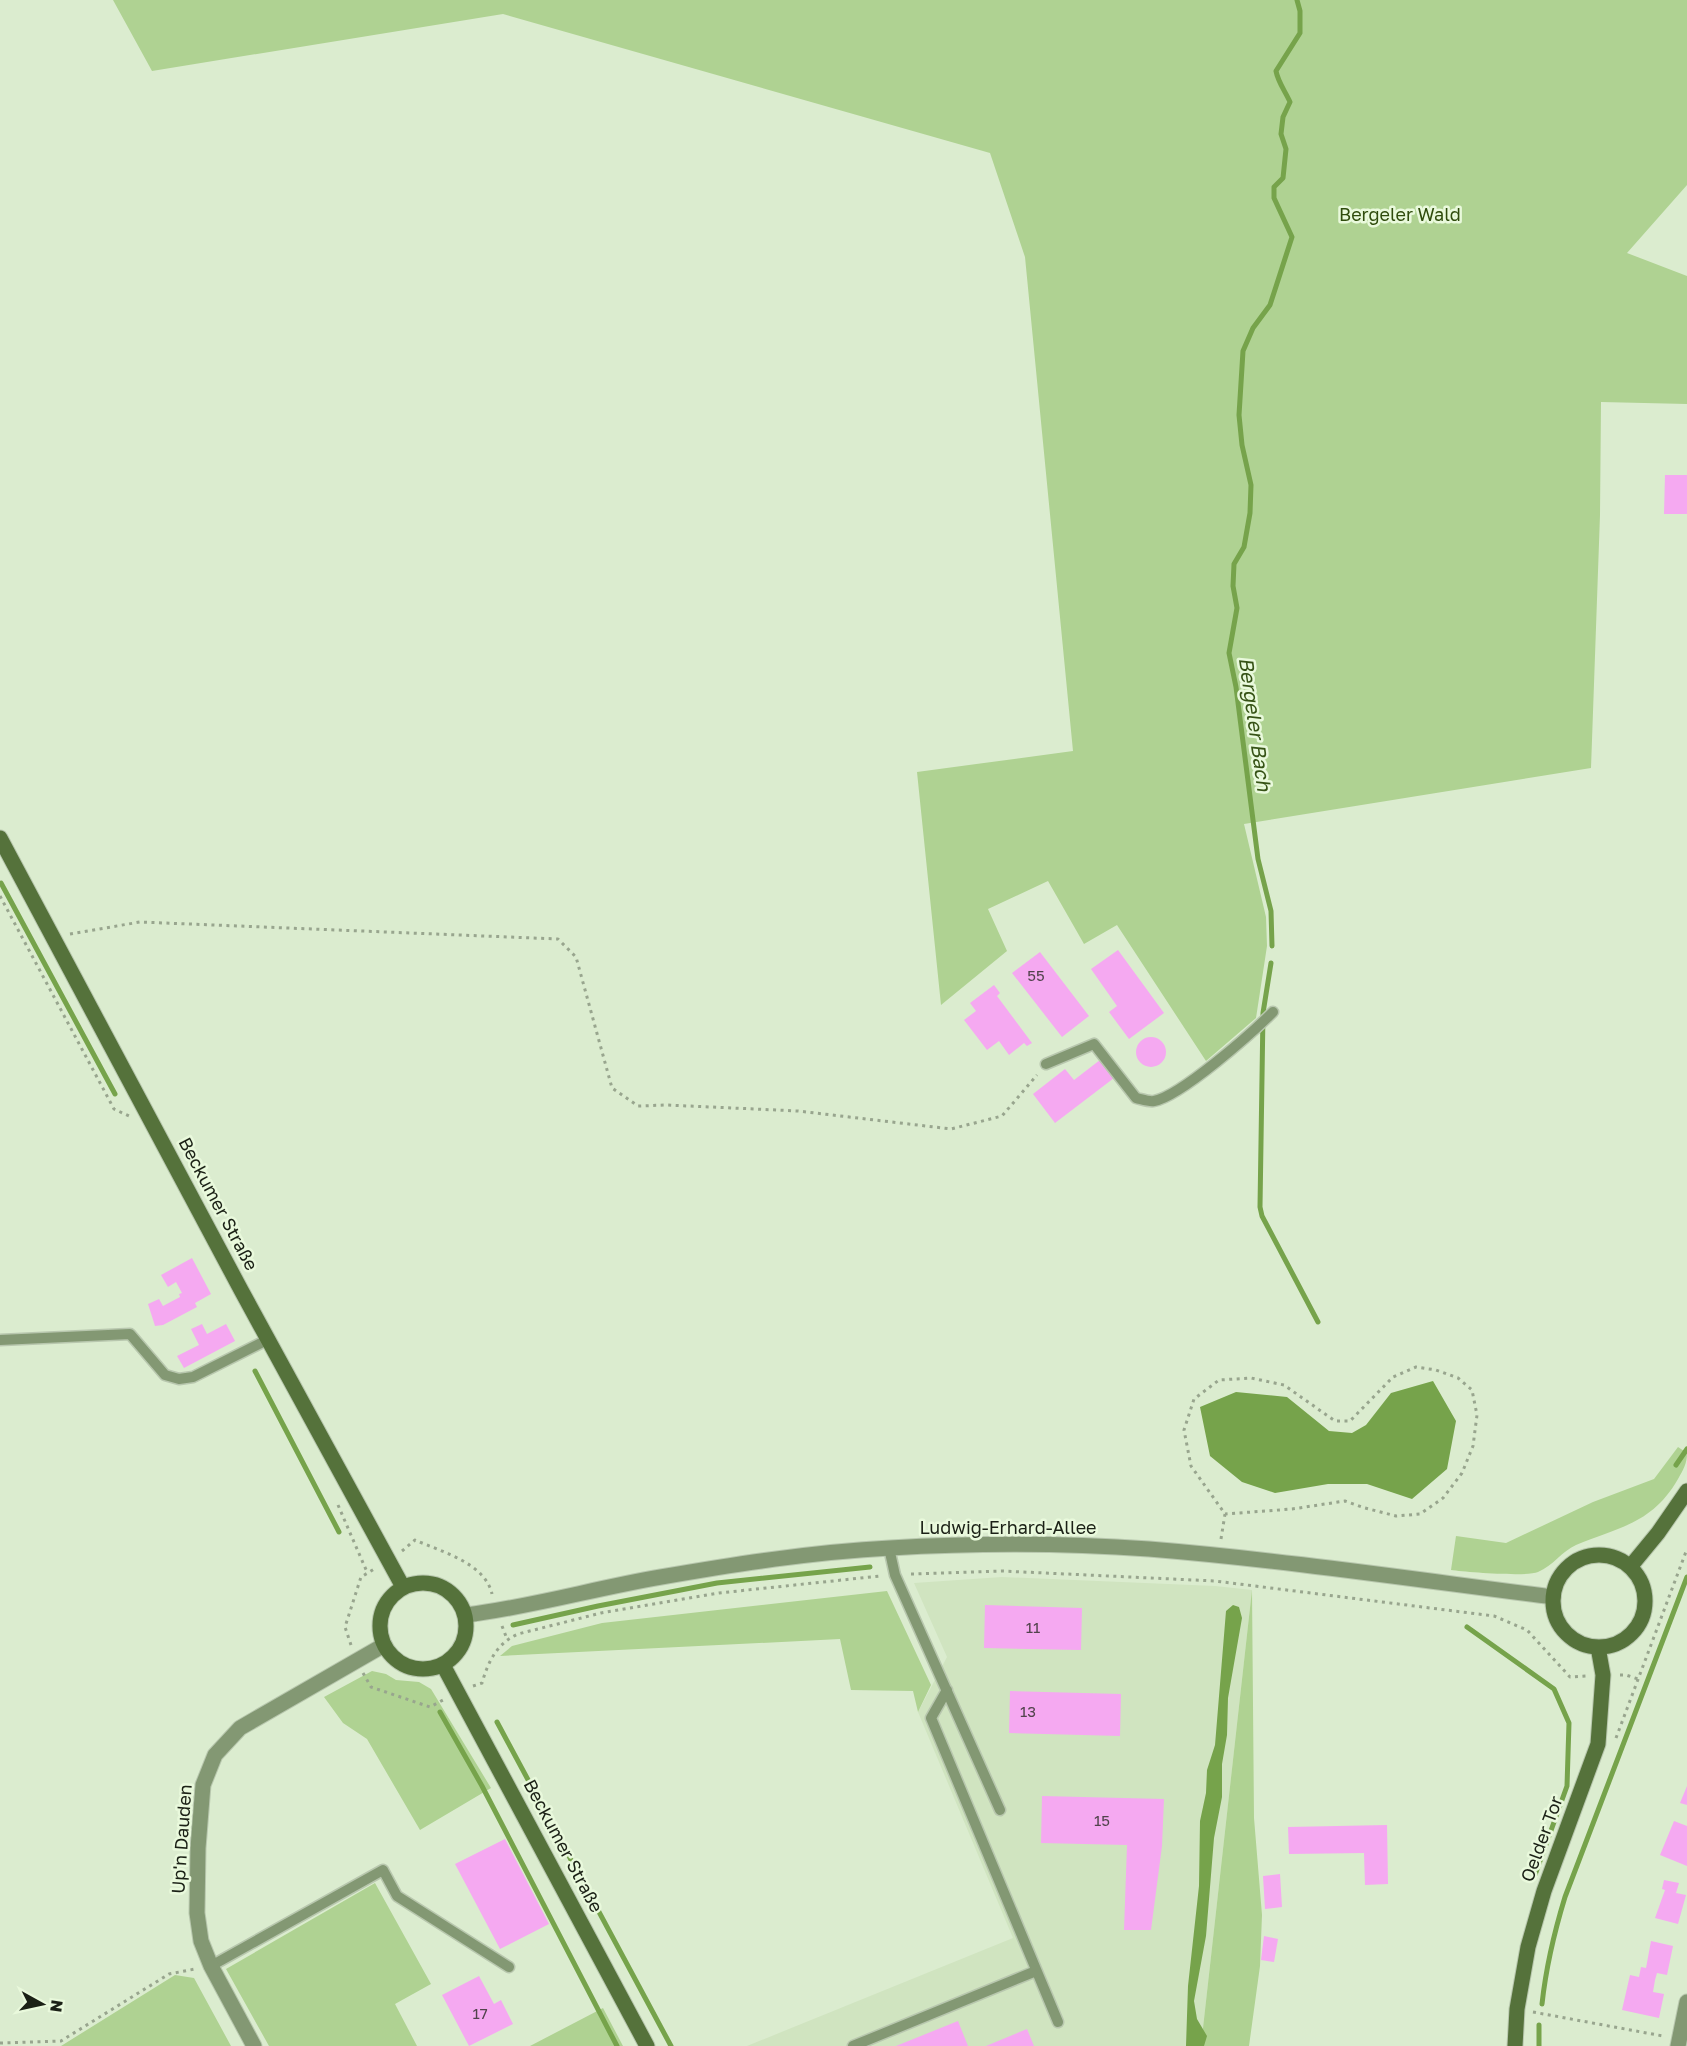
<svg xmlns="http://www.w3.org/2000/svg" width="1687" height="2046" font-family="'Golos Text',sans-serif">
<rect width="100%" height="100%" fill="#dbeccf"/>
<path fill="#d0e4c0" d="M1002 1577 1215 1586 1252 1590 1201 2046H747L1013 1938 918 1712 947 1657 914 1583Z"/>
<path fill="#afd292" d="M113 0H1687V185L1627 253 1687 276V404L1601 402 1600 515 1591 768 1244 824 1266 917 1267 946 1256 1018 1206 1061 1117 925 1084 944 1048 881 988 909 1007 951 941 1005 917 772 1073 751 1025 257 990 153 503 14 152 71Z
M1678 1447 1687 1453C1687 1464 1683 1470 1678 1479 1652 1524 1619 1527 1576 1545 1562 1551 1553 1566 1538 1572 1526 1577 1466 1572 1451 1570L1456 1536 1506 1543 1593 1502 1654 1479Z
M1252 1590 1254 1818 1262 1915 1260 1966 1249 2046H1201Z
M887 1591 931 1685 918 1712 913 1691 851 1690 840 1639 500 1656 512 1646 602 1623Z
M372 1671 386 1674 396 1680 419 1682 431 1689 491 1788 420 1830 367 1739 343 1723 324 1697Z
M375 1883 431 1984 395 2004 417 2046H269L226 1969Z
M175 1975 194 1978 231 2046H61Z
M603 2008 623 2046H530Z"/>
<path fill="#76a34b" d="M1433 1381 1456 1421 1447 1469 1412 1499 1367 1484H1328L1275 1493 1242 1482 1210 1456 1200 1407 1236 1392 1287 1397 1329 1431 1352 1433 1366 1425 1391 1393Z
M1233 1605 1239 1607 1242 1618 1228 1698 1227 1735 1222 1764V1797L1214 1838 1206 1936 1194 2001 1197 2019 1207 2036 1204 2046H1186L1188 1986 1199 1886 1200 1821 1206 1793 1207 1770 1215 1745 1226 1611Z"/>
<g fill="none" stroke-linecap="round" stroke-linejoin="round">
<path stroke="#76a34b" stroke-width="5" d="M1 883 115 1094
M1272 946 1271 911 1258 859 1236 687 1229 653 1237 608 1233 586 1234 564 1244 547 1250 513 1251 485 1242 445 1239 415 1243 351 1253 328 1270 305 1292 237 1274 198V187L1283 178 1286 149 1281 134 1283 117 1290 102C1285 91 1278 82 1276 71L1300 33V11L1297 0
M1271 963 1263 1013 1260 1207 1262 1216 1318 1322
M255 1371 339 1532
M1676 1465 1687 1449
M513 1625 598 1606 717 1583 870 1567
M1467 1627 1554 1689 1569 1723 1567 1786 1535 1875
M440 1712 482 1786 617 2046
M497 1722 671 2046
M1542 2004C1546 1967 1554 1933 1565 1897L1687 1577
M1539 2046V2025"/>
</g>
<path fill="#f5a9f1" d="M1665 475H1687V514H1664Z
M1118 950 1164 1013 1129 1039 1109 1012 1117 1006 1091 969Z
M1040 952 1089 1016 1062 1037 1012 973Z
M994 985 1000 993 997 996 1032 1043 1027 1046 1024 1043 1009 1055 999 1041 987 1050 964 1020 976 1011 970 1003Z
M1136 1052a15 15 0 1 1 30 0a15 15 0 1 1-30 0Z
M1100 1060 1114 1078 1055 1123 1033 1094 1065 1069 1074 1080Z
M192 1258 211 1294 195 1303 197 1307 163 1325 155 1326 148 1304 159 1299 163 1306 180 1297 179 1294 182 1293 176 1282 168 1287 161 1275Z
M202 1324 207 1334 226 1324 235 1341 184 1368 177 1356 199 1345 191 1329Z
M985 1605 1082 1608 1081 1650 984 1648Z
M1010 1691 1121 1694 1120 1736 1009 1733Z
M1687 1786V1805L1680 1803Z
M1042 1796 1164 1799 1162 1846 1151 1930H1124L1127 1845 1041 1843Z
M1674 1821 1687 1826V1866L1660 1855Z
M1387 1825 1388 1884 1365 1885 1364 1853 1289 1854 1288 1827Z
M505 1839 549 1924 500 1949 455 1864Z
M1280 1874 1282 1907 1265 1909 1263 1876Z
M1664 1880 1679 1883 1676 1893 1686 1895 1678 1924 1655 1918 1665 1890 1662 1889Z
M1264 1936 1278 1939 1274 1962 1261 1960Z
M1651 1941 1673 1946 1667 1975 1657 1973 1655 1980 1653 1992 1664 1994 1659 2018 1622 2010 1630 1975 1639 1977 1641 1967 1646 1968Z
M479 1976 494 2004 501 2000 513 2024 469 2046 442 1995Z
M958 2021 968 2046H896Z
M1027 2029 1034 2046H986Z"/>
<g fill="none" stroke-linecap="round" stroke-linejoin="round">
<defs>
<path id="lane" d="M1046 1064 1094 1044 1136 1098C1141 1099 1149 1102 1154 1101 1181 1096 1252 1033 1273 1012
M0 1340 130 1334 165 1375 179 1379 193 1377 269 1339
M889 1548 895 1575 1000 1810
M947 1690 931 1718 1058 2022
M211 1966 383 1870 397 1896 509 1967
M853 2046 1036 1971"/>
<path id="street" d="M466 1615C531 1607 596 1588 661 1577 736 1564 813 1552 890 1548 976 1543 1063 1543 1149 1549 1284 1560 1419 1580 1553 1597
M254 2046 211 1966 201 1941 197 1913 198 1848 203 1785 215 1755 240 1728 384 1645
M1678 2046 1687 2002"/>
<path id="secondary" d="M0 838 241 1290 403 1587
M1553 1601a46 46 0 1 1 92 0a46 46 0 1 1-92 0Z
M1630 1567 1658 1533 1687 1491
M380 1626a43 43 0 1 1 86 0a43 43 0 1 1-86 0Z
M443 1665 647 2046
M1515 2046 1517 2009 1528 1947 1544 1891 1598 1744 1603 1675 1598 1647"/>
</defs>
<use href="#lane" stroke="#b8c7ae" stroke-width="13"/>
<use href="#street" stroke="#b8c7ae" stroke-width="17"/>
<use href="#secondary" stroke="#b8c7ae" stroke-width="17"/>
<path stroke="#98a58e" stroke-width="3" stroke-dasharray="3 4.5" stroke-linecap="butt" d="M0 896 114 1109 129 1116
M70 934 140 922 558 939 576 957 612 1088 638 1106 667 1105 798 1111 951 1129 1002 1116 1037 1075
M338 1505 367 1572
M1221 1539 1225 1514 1191 1466 1184 1430 1194 1399 1219 1380 1251 1378 1284 1385 1335 1421H1350L1393 1377 1416 1367 1436 1370 1458 1378 1472 1390 1477 1415 1473 1446 1462 1473 1443 1498 1420 1514 1396 1516 1365 1508 1345 1501 1292 1509 1225 1514
M402 1551 415 1540C442 1552 485 1563 492 1594
M911 1574 1002 1571 1215 1581 1494 1616 1527 1630 1570 1677 1586 1676
M502 1626 507 1639
M351 1645 345 1627 361 1577 376 1568
M363 1673 371 1687 430 1707 443 1700
M1620 1675H1626L1638 1679
M473 1686 482 1683C488 1662 497 1643 518 1634L601 1613 719 1593 880 1576
M1616 1738 1687 1549
M1533 2012 1663 2036
M0 2043 61 2041 169 1974 195 1969"/>
<use href="#lane" stroke="#839873" stroke-width="10"/>
<use href="#street" stroke="#839873" stroke-width="15"/>
<use href="#secondary" stroke="#55723b" stroke-width="15"/>
</g>
<g text-anchor="middle" stroke-width="5" stroke-linejoin="round" paint-order="stroke">
<g font-size="15" fill="#52434d">
<text x="1036" y="981">55</text>
<text x="1033" y="1633">11</text>
<text x="1028" y="1717">13</text>
<text x="1102" y="1826">15</text>
<text x="480" y="2019">17</text>
</g>
<g font-size="18" fill="#2f4c0d" stroke="#e9f9dc">
<text x="1400" y="221">Bergeler Wald</text>
</g>
<g font-size="18" fill="#1b2116" stroke="#e9f9dc">
<text transform="translate(218 1204) rotate(62)" y="6">Beckumer Straße</text>
<text x="1008" y="1534">Ludwig-Erhard-Allee</text>
<text transform="translate(182 1839) rotate(-86)" y="6">Up'n Dauden</text>
<text transform="translate(1542 1839) rotate(-70)" y="6">Oelder Tor</text>
<text transform="translate(563 1846) rotate(62)" y="6">Beckumer Straße</text>
</g>
<g font-size="20" font-style="italic" fill="#365316" stroke="#e9f9dc">
<text transform="translate(1255 724) rotate(82)" y="7">Bergeler Bach</text>
</g>
</g>
<g transform="translate(42 2004) rotate(98)" stroke="#e9f9dc" stroke-width="4.5" paint-order="stroke">
<path d="M0-4.5L10 22L0 15L-10 22Z" fill="#1b2116"/>
<text y="-9" font-size="16" font-weight="bold" text-anchor="middle" fill="#1b2116">N</text>
</g>
</svg>
